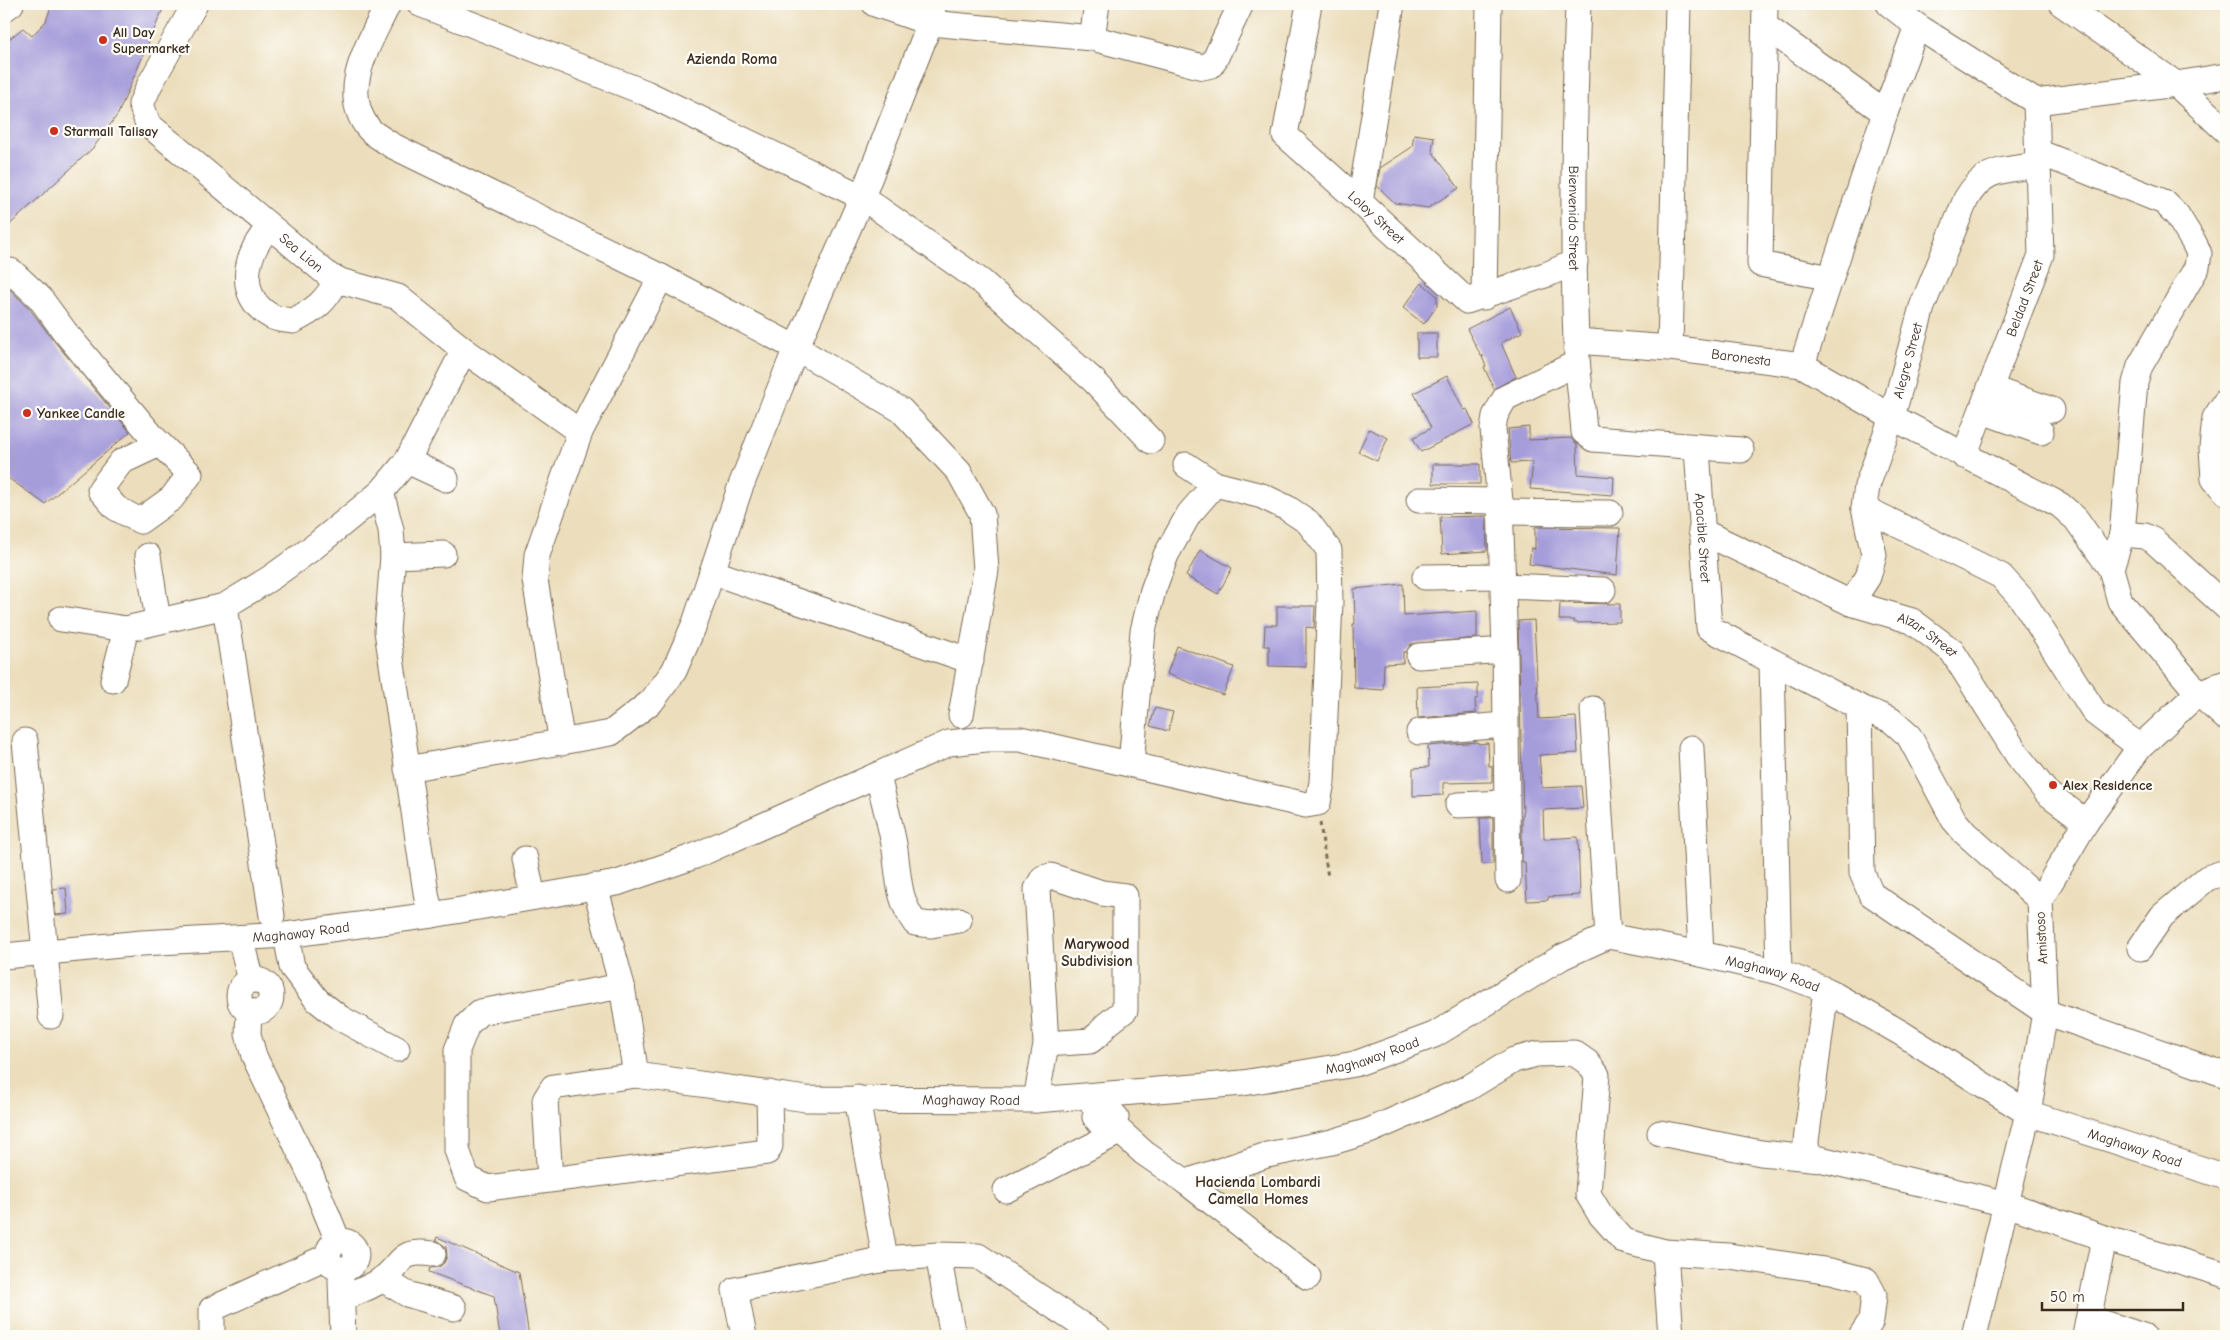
<svg xmlns="http://www.w3.org/2000/svg" width="2230" height="1340" font-family="'Comic Neue',sans-serif">
<rect width="100%" height="100%" fill="#fdfcf7"/>
<filter id="ink" filterUnits="userSpaceOnUse"><feTurbulence type="fractalNoise" baseFrequency=".02" numOctaves="2"/><feDisplacementMap in="SourceGraphic" scale="10" xChannelSelector="R" yChannelSelector="G"/><feConvolveMatrix kernelMatrix="1 2 1 2 8 2 1 2 1" color-interpolation-filters="sRGB"/></filter>
<filter id="wash" filterUnits="userSpaceOnUse"><feTurbulence type="fractalNoise" baseFrequency=".0096" numOctaves="4" result="noise"/><feDisplacementMap in="SourceGraphic" scale="20" xChannelSelector="R" yChannelSelector="G"/><feGaussianBlur stdDeviation="1.12" result="paint"/><feColorMatrix in="noise" values="0 0 0 0 0 0 0 0 0 0 0 0 0 0 0 0 0 1.4 0 .05"/><feComposite in="paint" operator="in"/></filter>
<g filter="url(#wash)">
<rect width="100%" height="100%" fill="#ecdebc"/>
<g id="blocks">
<path fill="#a59cda" d="M52 4H165L118 114 93 148 4 230V43L23 28 32 36 46 21Z
M1414 134 1434 137 1432 151 1459 188 1428 208 1395 203 1377 186 1380 168 1412 147Z
M1422 283 1437 296V306L1424 324 1403 308Z
M4 284 29 308 54 341 130 432 45 504 4 475Z
M1510 307 1522 332 1501 343 1516 377 1494 389 1484 367 1486 366 1482 357 1484 356H1481L1467 329Z
M1417 333H1437V357H1417Z
M1447 376 1464 410 1467 409 1474 424 1421 452 1413 438 1431 428 1414 393Z
M1529 427V440L1571 438 1577 445 1578 474 1614 477 1613 495 1530 489 1533 462 1511 463 1508 429Z
M1369 429 1388 438 1377 461 1358 452Z
M1433 464H1480V484H1433Z
M1486 516 1487 551 1442 554 1440 517Z
M1535 527 1620 528 1617 575 1529 564 1531 548 1535 549Z
M1200 550 1232 568 1218 594 1186 576Z
M1403 584 1404 616 1477 611V638L1411 644 1406 652H1403V663L1384 664 1383 690 1354 688 1353 624H1355L1354 589Z
M1560 603 1620 604V622L1574 623V620H1559Z
M1277 606H1315L1314 628 1306 627V667L1269 666V646H1264L1265 625H1277Z
M1534 620 1539 719 1576 717 1578 753 1539 755 1542 788 1581 786 1583 808 1543 810 1544 839 1578 837 1580 895 1548 897V900L1527 901 1525 862H1522V815H1523L1518 621Z
M1177 646 1234 667 1223 695 1167 674Z
M1478 684V698L1475 699 1476 713 1418 718 1417 687Z
M1155 708 1173 712 1168 731 1150 726Z
M1478 742V744L1488 743 1489 766H1492V782L1443 783V795L1413 796V768L1429 767 1428 746Z
M1480 818H1493V864H1482Z
M66 888 68 914 56 915 53 889Z
M437 1237 519 1272 529 1336H500L494 1296 429 1272 430 1268 439 1267 444 1263 447 1256 446 1247 436 1240Z"/>
</g>
</g>
<g filter="url(#ink)">
<use href="#blocks" fill-opacity="0" stroke="#796955" stroke-width="1"/>
<g fill="none" stroke-linecap="round" stroke-linejoin="round">
<defs>
<g id="minor">
<path id="s1" d="M195 4 150 84 141 104 148 124 333 279 398 297 464 350 580 432"/>
<path d="M388 4C371 41 337 91 369 129 374 135 385 140 391 145L661 277 796 348 901 410 959 472 982 514 986 570 961 715"/>
<path d="M420 4 646 93 862 197 982 282 1094 381 1151 441"/>
<path d="M875 4 930 23 1092 38 1203 67 1211 65 1215 59 1241 4"/>
<path id="s2" d="M1309 4 1285 135 1360 202 1467 301 1548 274 1575 262"/>
<path id="s3" d="M1578 4C1574 116 1572 229 1576 341 1577 371 1582 401 1584 432L1593 439 1741 450"/>
<path d="M1765 4 1760 264 1831 278"/>
<path d="M1889 4 1917 26 2036 102 2176 84 2226 76"/>
<path d="M2062 4 2176 84 2226 131"/>
<path d="M4 9 11 4"/>
<path d="M1765 26 1885 113"/>
<path d="M1092 38 1097 4"/>
<path d="M2038 152 2164 202 2177 215 2193 241 2199 253 2197 267 2140 366 2135 383 2122 534 2111 569"/>
<path d="M1360 202 1392 4"/>
<path d="M270 227C246 250 234 296 271 316 277 320 287 320 293 321 315 310 326 302 337 279"/>
<path d="M4 270 11 271 40 298 65 332 152 436 190 474 172 498 140 521 116 508 100 490 121 462 159 444"/>
<path d="M1484 297 1489 4"/>
<path id="s4" d="M1576 341 1670 348 1802 365 1892 417 2060 505 2076 519 2111 569 2120 601 2198 693 2226 718"/>
<path d="M1670 348 1678 4"/>
<path d="M1802 365 1885 113 1917 26"/>
<path d="M1990 388 2052 410"/>
<path d="M2226 401 2215 418 2212 448 2214 479 2226 492"/>
<path d="M1982 411 2041 432"/>
<path id="s5" d="M1697 448 1709 628 1859 707 1891 720 1909 736 1954 820 1965 833 2040 900"/>
<path id="s6" d="M1964 456 2041 255 2036 102"/>
<path d="M407 461 446 479"/>
<path d="M381 492 391 530 393 556 387 631 427 899 432 915"/>
<path d="M1419 500 1500 501"/>
<path d="M1864 508 2001 576 2022 599 2095 713 2140 747"/>
<path d="M1500 512 1610 513"/>
<path id="s7" d="M1701 531 1851 603 1912 621 1952 651 2018 756 2047 793 2086 822"/>
<path d="M2122 534 2145 536 2154 541 2226 607"/>
<path d="M148 556 158 621"/>
<path d="M393 556 443 554"/>
<path d="M712 572 971 661"/>
<path d="M1425 577 1502 576"/>
<path d="M1503 586 1603 590"/>
<path id="s8" d="M1851 603 1868 577 1874 555 1864 508 1867 486 1892 417 1922 307 1966 199C1985 167 2003 171 2037 165"/>
<path d="M225 606 272 916"/>
<path d="M61 619 126 629 225 606 272 577 315 546 381 492 407 461 464 350"/>
<path d="M1419 656 1505 650"/>
<path d="M1772 662 1779 972"/>
<path d="M113 680 126 629"/>
<path d="M1859 707 1862 873 1871 894 2045 1012 2226 1075"/>
<path d="M1593 709 1608 936"/>
<path d="M1419 732 1505 725"/>
<path d="M25 741 51 1016"/>
<path d="M562 743 535 580 537 555 580 432 661 277"/>
<path d="M1691 748 1701 954"/>
<path d="M1131 764 1143 631 1153 590 1166 555 1189 514 1215 484"/>
<path d="M407 769 611 733 652 701 674 671 695 623 740 488 796 348 862 197 930 23 934 4"/>
<path d="M878 775C883 800 891 825 895 850 899 879 898 899 915 923L931 925 959 920"/>
<path d="M1458 805 1506 803"/>
<path d="M525 859 533 897"/>
<path d="M1508 880 1505 650 1500 501 1493 429 1495 416 1505 398 1577 363"/>
<path d="M595 886 622 986 636 1075"/>
<path d="M286 935 292 967 317 1000 340 1018 397 1049"/>
<path d="M240 938 251 980"/>
<path d="M2140 948 2162 916 2207 878 2226 872"/>
<path id="s9" d="M4 956 142 943 286 935 432 915 617 883 695 856 949 743 986 739H1020L1306 805 1318 803 1322 782 1330 602 1329 550 1308 522 1287 508 1262 496 1215 484 1186 465"/>
<circle cx="255" cy="996" r="16"/>
<path d="M622 986 480 1012 467 1025 457 1050V1150L467 1178 488 1188 767 1152 770 1146 769 1093"/>
<path d="M249 1011 248 1034 254 1056 312 1178 338 1241"/>
<path d="M1086 1097 1098 1109 1095 1117 1105 1129 1113 1125 1116 1117 1113 1114"/>
<path d="M857 1098 885 1259"/>
<path d="M1036 1100 1046 1044 1037 889 1043 878 1051 876 1102 893 1125 896V1010L1106 1025 1099 1034 1090 1041 1046 1044"/>
<path d="M1113 1125 1144 1153 1186 1182 1308 1277"/>
<path d="M1660 1133 1761 1153 1820 1159 2007 1204 2104 1238 2226 1275"/>
<path d="M1807 1157 1806 1141 1826 990"/>
<path id="s10" d="M550 1179 545 1100 553 1087 636 1075 806 1099 1036 1100 1243 1083 1355 1064 1434 1035 1562 957 1608 936 1701 954 1779 972 1826 990 1901 1033 2028 1113 2226 1177"/>
<path d="M1186 1182 1267 1155 1332 1142 1369 1131 1468 1088 1514 1060 1537 1054 1574 1053 1587 1062 1597 1075 1588 1194 1600 1214 1624 1241 1665 1252 1729 1256 1831 1271 1866 1280 1874 1295 1871 1321 1861 1336"/>
<path d="M1006 1190 1119 1132"/>
<circle cx="342" cy="1255" r="14"/>
<path d="M1665 1252 1671 1336"/>
<path d="M938 1255 953 1336"/>
<path d="M382 1279 407 1294 454 1308"/>
<path d="M341 1281 343 1336"/>
<path d="M342 1298C355 1293 370 1288 381 1280 404 1264 397 1249 433 1254"/>
<path d="M2089 1318 2143 1336"/>
<path d="M212 1336V1309L328 1256"/>
<path d="M744 1336 735 1290 885 1259 938 1255 978 1256 1098 1336"/>
<path d="M1974 1336 2028 1113 2045 1012 2040 900 2086 822 2140 747 2198 693 2226 683"/>
<path d="M2085 1336 2104 1238"/>
</g>
</defs>
<use href="#minor" stroke="#796955" stroke-width="27"/>
<path stroke="#796955" stroke-width="3" stroke-dasharray="4 4" stroke-linecap="butt" d="M1320 823 1328 878"/>
<use href="#minor" stroke="#fff" stroke-width="25"/>
</g>
</g>
<g fill="#c8321e" stroke="#fdfcf7" stroke-width="2">
<circle cx="103" cy="40" r="5"/>
<circle cx="54" cy="131" r="5"/>
<circle cx="27" cy="413" r="5"/>
<circle cx="2053" cy="785" r="5"/>
</g>
<g text-anchor="middle" stroke-width="4.5" stroke-linejoin="round" paint-order="stroke">
<g font-size="14" font-weight="bold" fill="#3b2a1e" stroke="#fdfcf7" text-anchor="start">
<text x="113" y="37">All Day<tspan x="113" dy="16">Supermarket</tspan></text>
<text x="64" y="136">Starmall Talisay</text>
<text x="37" y="418">Yankee Candle</text>
<text x="2063" y="790">Alex Residence</text>
</g>
<g font-size="14" fill="#3b2a1e" stroke="#fdfcf7">
<text dy="5" stroke="none"><textPath href="#s2" startOffset="256">Loloy Street</textPath></text>
<text dy="5" stroke="none"><textPath href="#s3" startOffset="214">Bienvenido Street</textPath></text>
<text dy="5" stroke="none"><textPath href="#s1" startOffset="335">Sea Lion</textPath></text>
<text dy="5" stroke="none"><textPath href="#s6" startOffset="169">Beldad Street</textPath></text>
<text dy="5" stroke="none"><textPath href="#s4" startOffset="166">Baronesta</textPath></text>
<text dy="5" stroke="none"><textPath href="#s8" startOffset="256">Alegre Street</textPath></text>
<text dy="5" stroke="none"><textPath href="#s5" startOffset="90">Apacible Street</textPath></text>
<text dy="5" stroke="none"><textPath href="#s7" startOffset="250">Alzar Street</textPath></text>
<text dy="5" stroke="none"><textPath href="#s9" startOffset="298">Maghaway Road</textPath></text>
<text transform="translate(2041 938) rotate(-93)" y="5">Amistoso</text>
<text dy="5" stroke="none"><textPath href="#s10" startOffset="1355">Maghaway Road</textPath></text>
<text dy="5" stroke="none"><textPath href="#s10" startOffset="920">Maghaway Road</textPath></text>
<text dy="5" stroke="none"><textPath href="#s10" startOffset="515">Maghaway Road</textPath></text>
<text dy="5" stroke="none"><textPath href="#s10" startOffset="1760">Maghaway Road</textPath></text>
</g>
<g font-size="15" font-weight="bold" fill="#3b2a1e" stroke="#fdfcf7">
<text x="732" y="64">Azienda Roma</text>
<text x="1097" y="949">Marywood<tspan x="1097" dy="17">Subdivision</tspan></text>
<text x="1258" y="1187">Hacienda Lombardi<tspan x="1258" dy="17">Camella Homes</tspan></text>
</g>
</g>
<rect width="2230" height="1340" fill="none" stroke="#fdfcf7" stroke-width="20"/>
<path d="M2042 1302v8h141v-8" fill="none" stroke="#3b2a1e" stroke-width="2.5"/>
<text x="2050" y="1302" font-size="15" fill="#3b2a1e" stroke="#fdfcf7" stroke-width="4" paint-order="stroke">50 m</text>
</svg>
